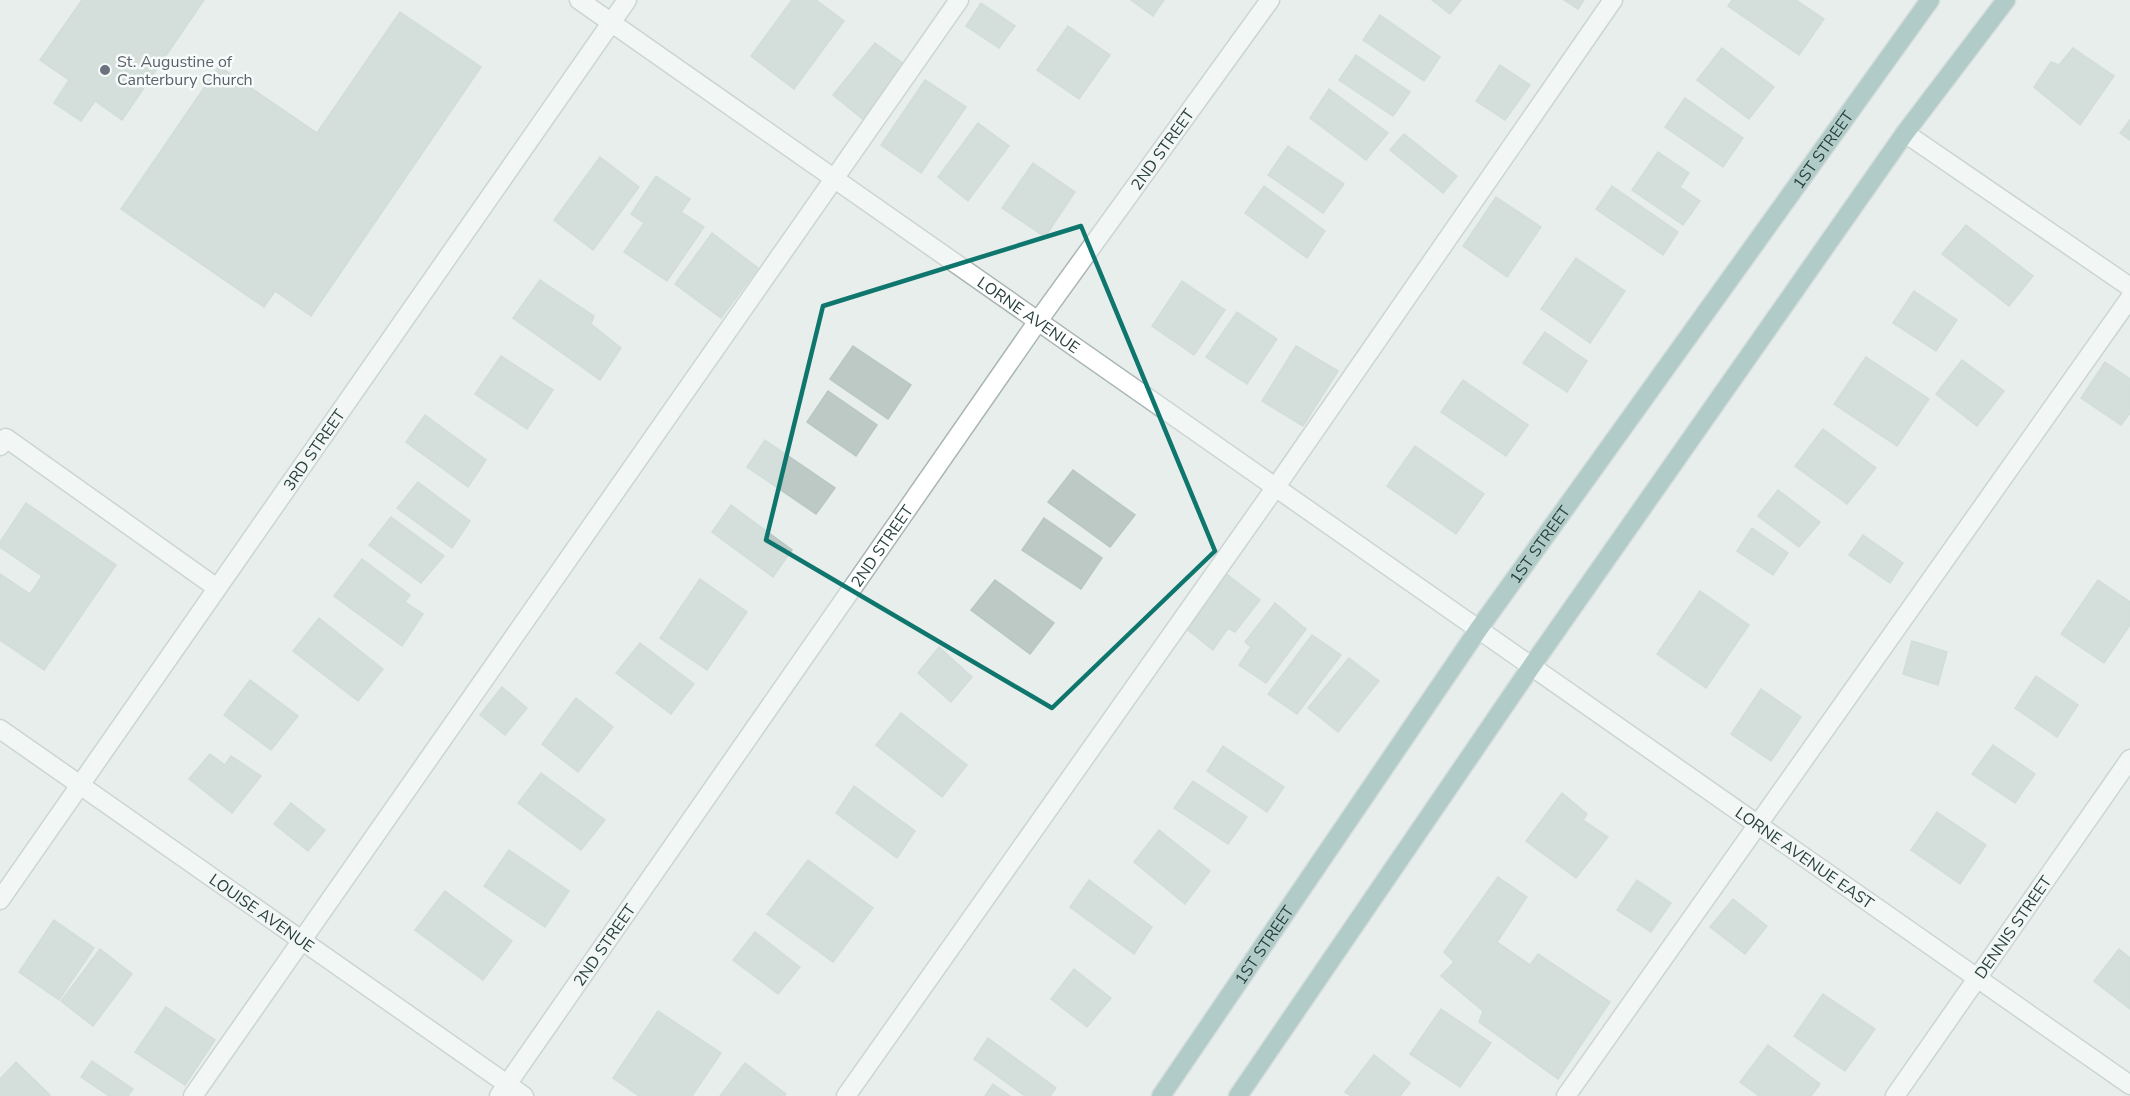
<svg xmlns="http://www.w3.org/2000/svg" width="2130" height="1096" font-family="'Nunito Sans',sans-serif">
<rect width="100%" height="100%" fill="#e7eeec"/>
<path fill="#bcc9c5" stroke="#b9c7c4" stroke-width="1.5" d="M82 0H204L122 120 95 101 81 121 54 103 69 80 40 60Z
M792 0H816L844 21 794 89 751 56Z
M1131 0H1164L1153 16Z
M1432 0H1461L1450 14Z
M1564 0H1584L1578 9Z
M1732 0H1796L1824 19 1799 55 1728 6Z
M981 3 1015 26 999 48 966 26Z
M400 12 481 67 311 316 275 291 264 307 121 209 219 66 317 133Z
M1380 15 1440 57 1424 81 1363 40Z
M1068 26 1110 55 1079 99 1037 70Z
M875 43 908 67 865 121 833 95Z
M1722 48 1774 87 1749 119 1697 80Z
M2073 48 2114 76 2080 125 2034 87 2051 62 2059 65Z
M1356 55 1410 92 1393 116 1339 80Z
M1500 65 1530 85 1505 120 1476 101Z
M925 80 966 107 921 173 881 145Z
M1329 89 1388 133 1366 160 1310 118Z
M1685 98 1743 138 1723 167 1665 127Z
M2130 120V140L2120 133Z
M978 123 1009 146 968 201 938 177Z
M1404 134 1457 176 1443 193 1390 150Z
M1288 146 1344 184 1323 213 1268 175Z
M1658 152 1689 173 1680 187 1700 201 1683 225 1632 190Z
M600 157 639 187 593 250 554 220Z
M1033 163 1075 192 1045 237 1002 208Z
M656 176 690 199 681 212 704 227 667 281 624 252 644 223 631 214Z
M1264 186 1325 231 1307 258 1245 213Z
M1612 186 1678 232 1663 255 1596 209Z
M1496 197 1541 227 1507 277 1463 246Z
M1966 225 2033 276 2009 306 1942 254Z
M712 233 758 268 721 318 675 284Z
M1576 258 1625 291 1590 343 1541 309Z
M540 280 594 316 591 324 621 348 600 380 513 318Z
M1182 281 1225 310 1194 355 1152 326Z
M1914 291 1957 320 1936 351 1893 323Z
M1237 312 1277 339 1247 384 1206 357Z
M1545 332 1587 361 1567 392 1523 363Z
M853 346 911 385 888 419 830 379Z
M1296 346 1338 371 1303 426 1262 401Z
M501 356 553 390 527 429 475 394Z
M1866 357 1929 399 1897 446 1834 404Z
M1962 360 2004 391 1977 426 1936 394Z
M2105 362 2130 379V413L2121 425 2081 398Z
M1463 380 1528 425 1506 456 1441 412Z
M828 391 877 425 856 456 807 422Z
M425 415 486 460 468 487 406 442Z
M1823 429 1876 468 1847 504 1795 466Z
M765 440 835 488 816 514 747 467Z
M1415 446 1484 494 1456 534 1387 486Z
M1073 470 1135 515 1110 547 1048 502Z
M418 482 470 521 452 548 397 508Z
M1778 490 1820 522 1799 547 1758 516Z
M26 503 116 565 44 670 0 640V574L30 594 42 576 0 547V542Z
M731 505 792 550 773 577 712 532Z
M391 517 444 556 421 583 369 545Z
M1044 518 1102 558 1081 589 1022 550Z
M1752 528 1788 553 1773 575 1737 551Z
M1863 535 1903 563 1890 583 1849 555Z
M362 559 410 595 405 602 423 614 402 646 334 596Z
M1224 572 1260 600 1235 632 1228 628 1213 650 1183 626Z
M700 579 747 612 707 670 660 638Z
M995 580 1054 623 1030 654 971 610Z
M2098 580 2130 602V625L2104 663 2061 634Z
M1700 591 1749 625 1706 688 1657 654Z
M1275 603 1306 629 1266 683 1239 665 1251 647 1245 642Z
M319 618 383 669 358 701 293 651Z
M1312 635 1341 655 1297 714 1268 694Z
M1912 641 1947 652 1938 685 1903 674Z
M640 643 694 684 671 714 616 673Z
M939 647 972 677 951 702 918 673Z
M1349 658 1379 681 1338 732 1308 708Z
M2036 676 2078 705 2057 737 2015 708Z
M250 680 298 716 271 750 224 715Z
M502 687 527 708 505 735 480 715Z
M1761 689 1801 717 1771 761 1731 734Z
M576 698 613 727 578 772 542 744Z
M901 713 967 765 942 797 876 745Z
M1993 745 2035 774 2015 803 1972 774Z
M1223 746 1284 787 1267 812 1207 771Z
M210 754 225 765 231 756 261 776 232 813 189 779Z
M541 773 605 820 581 850 518 803Z
M1193 781 1247 817 1228 844 1174 808Z
M854 786 915 831 897 858 836 813Z
M1562 793 1587 814 1583 820 1608 837 1576 878 1526 841Z
M291 803 325 830 308 851 274 824Z
M1937 812 1986 845 1960 884 1911 850Z
M1159 830 1210 871 1185 904 1134 862Z
M509 850 569 891 545 927 484 886Z
M808 860 873 908 833 962 767 914Z
M1498 877 1527 897 1497 942 1530 965 1538 954 1610 1002 1558 1079 1479 1022 1483 1011 1441 976 1454 962 1444 952Z
M1089 880 1152 927 1134 954 1070 907Z
M1637 880 1671 903 1651 932 1617 910Z
M445 891 512 941 483 980 415 930Z
M1733 899 1767 926 1745 954 1710 927Z
M54 920 94 948 59 1000 19 972Z
M755 932 800 967 778 994 733 960Z
M100 949 132 974 93 1026 61 1001Z
M2119 949 2130 958V1009L2094 981Z
M1074 969 1111 998 1087 1027 1051 999Z
M1823 994 1875 1029 1845 1071 1794 1036Z
M166 1007 215 1040 185 1085 135 1052Z
M1441 1009 1491 1043 1460 1087 1410 1054Z
M658 1011 721 1053 692 1096H639L613 1078Z
M988 1038 1056 1088 1050 1096H1025L974 1059Z
M1768 1045 1820 1084 1811 1096H1759L1740 1082Z
M1374 1055 1410 1083 1400 1096H1351L1345 1092Z
M92 1061 133 1089 128 1096H109L81 1077Z
M16 1062 50 1095 49 1096H0V1079Z
M745 1063 786 1094 784 1096H720Z
M993 1084 1010 1096H985Z"/>
<g fill="none" stroke-linecap="round" stroke-linejoin="round">
<defs>
<path id="lane" d="M1905 133 2130 287
M0 446 6 438 217 588
M193 1096 959 0
M846 1096 1275 488 1613 0
M1566 1096 2130 298"/>
<g id="street">
<path id="s1" d="M579 0 2130 1085"/>
<path id="s2" d="M0 729 524 1096"/>
<path id="s3" d="M0 900 627 0"/>
<path id="s4" d="M499 1096 1038 321 1270 0"/>
<path id="s5" d="M1895 1096 2130 759"/>
</g>
<g id="primary">
<path id="s6" d="M1161 1096 1478 630 1930 0"/>
<path d="M1238 1096 1531 667 1905 133 2006 0"/>
</g>
</defs>
<use href="#lane" stroke="#a9b6b4" stroke-width="21"/>
<use href="#street" stroke="#a9b6b4" stroke-width="21"/>
<use href="#primary" stroke="#c2c9c8" stroke-width="21"/>
<use href="#lane" stroke="#fff" stroke-width="18"/>
<use href="#street" stroke="#fff" stroke-width="18"/>
<use href="#primary" stroke="#6fa09b" stroke-width="18"/>
</g>
<path d="M0 0H2130V1096H0ZM1081 226 1215 551 1052 708 766 540 823 306Z" fill="#e7eeec" fill-opacity=".55" fill-rule="evenodd"/>
<path fill="none" stroke="#0f766e" stroke-width="4.5" stroke-linejoin="round" d="M1081 226 1215 551 1052 708 766 540 823 306Z"/>
<circle fill="#6b7280" stroke="#f7fbf9" stroke-width="2" cx="105" cy="70" r="6"/>
<g text-anchor="middle" stroke-width="5" stroke-linejoin="round" paint-order="stroke">
<g font-size="16" fill="#5b616d" stroke="#f7fbf9" text-anchor="start">
<text x="117" y="67">St. Augustine of<tspan x="117" dy="18">Canterbury Church</tspan></text>
</g>
<g font-size="16" fill="#263f3c" stroke="#f7fbf9">
<text dy="6" stroke="none"><textPath href="#s4" startOffset="1156">2ND STREET</textPath></text>
<text dy="6" stroke="none"><textPath href="#s6" startOffset="1155">1ST STREET</textPath></text>
<text dy="6" stroke="none"><textPath href="#s1" startOffset="549">LORNE AVENUE</textPath></text>
<text dy="6" stroke="none"><textPath href="#s3" startOffset="549">3RD STREET</textPath></text>
<text dy="6" stroke="none"><textPath href="#s6" startOffset="669">1ST STREET</textPath></text>
<text dy="6" stroke="none"><textPath href="#s4" startOffset="670">2ND STREET</textPath></text>
<text dy="6" stroke="none"><textPath href="#s1" startOffset="1496">LORNE AVENUE EAST</textPath></text>
<text dy="6" stroke="none"><textPath href="#s2" startOffset="320">LOUISE AVENUE</textPath></text>
<text dy="6" stroke="none"><textPath href="#s5" startOffset="206">DENNIS STREET</textPath></text>
<text dy="6" stroke="none"><textPath href="#s6" startOffset="183">1ST STREET</textPath></text>
<text dy="6" stroke="none"><textPath href="#s4" startOffset="184">2ND STREET</textPath></text>
</g>
</g>
</svg>
